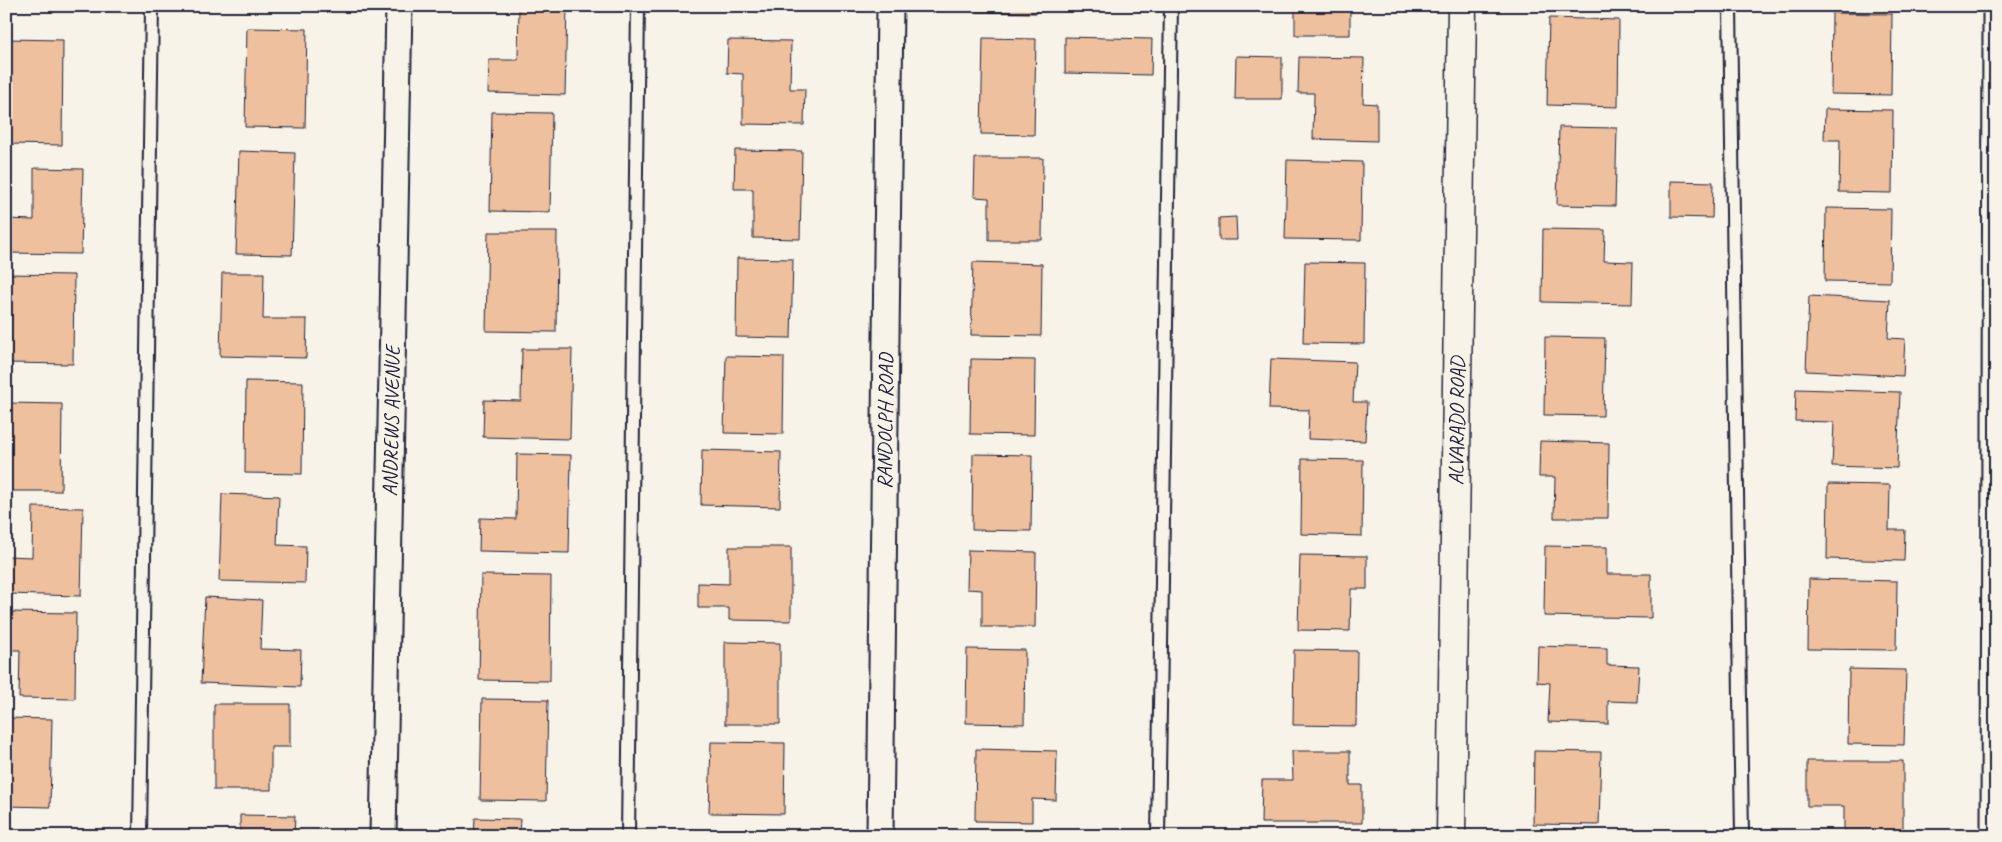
<svg xmlns="http://www.w3.org/2000/svg" width="2002" height="842" font-family="Caveat,sans-serif">
<rect width="100%" height="100%" fill="#f7f3e8"/>
<filter id="ink" filterUnits="userSpaceOnUse"><feTurbulence type="fractalNoise" baseFrequency=".02" numOctaves="2"/><feDisplacementMap in="SourceGraphic" scale="10" xChannelSelector="R" yChannelSelector="G"/><feConvolveMatrix kernelMatrix="1 2 1 2 8 2 1 2 1" color-interpolation-filters="sRGB"/></filter>
<g filter="url(#ink)">
<path fill="#eec09e" stroke="#22223b" d="M16 6H85V7Z
M519 6H567L565 95 488 93 489 60H518Z
M977 6H1037V13L977 12Z
M1295 6H1350V35H1295Z
M1832 13 1892 14 1891 95 1831 94Z
M1549 18 1619 20 1618 107 1547 105Z
M247 28 307 29 305 128 245 127Z
M1065 37 1152 39 1151 75 1065 73Z
M983 38 1036 39 1034 135 981 134Z
M6 39 63 40 62 145 6 144Z
M728 40 791 41 790 89H805L804 125 743 124V74L727 73Z
M1236 56 1282 57V99H1235Z
M1299 57 1364 58 1363 103 1377 104V141L1313 139 1314 93H1298Z
M1825 109 1893 110 1892 193 1839 192 1840 140H1824Z
M492 112 552 113 550 212 490 211Z
M1559 127 1617 128 1615 206 1557 205Z
M735 150 802 151 800 239 753 238V189H734Z
M239 151 295 153 292 255 236 254Z
M975 158H1043L1042 240H989V198L974 197Z
M1287 160 1362 162 1361 240 1285 239Z
M34 168 83 169 81 254 6 253V219L34 220Z
M1671 181 1713 182 1712 218 1671 217Z
M1826 208 1891 209 1890 282 1825 281Z
M1236 217 1237 240H1219V218Z
M1543 229 1605 230 1604 261 1633 262 1632 304 1542 302Z
M488 232H557L556 332 486 331Z
M737 258 793 259 791 338 736 337Z
M973 262 1042 264 1041 336 971 335Z
M1305 262 1365 263 1364 344 1303 343Z
M222 273H264L263 319H307L306 358 220 356Z
M6 274 74 275 73 364 6 363Z
M1809 296 1890 300 1888 338 1905 339 1903 376 1806 371Z
M1545 337 1605 338 1603 416 1544 415Z
M522 349H572L570 439 483 437 484 400 521 401Z
M726 356 784 357 783 434 724 433Z
M971 359 1035 360 1034 435 970 434Z
M1271 359 1355 362 1353 402H1367L1365 441 1308 439 1309 410 1269 409Z
M246 381 303 382 302 474 245 473Z
M1796 389 1900 392 1897 468 1832 466 1834 422 1795 421Z
M6 403 62 404 61 491H6Z
M1540 441 1609 443 1608 518H1554L1555 477H1539Z
M702 450 781 452 780 507 701 505Z
M517 454 571 455 569 553 479 551 480 518 516 519Z
M973 454 1032 455 1031 531 972 530Z
M1302 459 1363 460 1362 536 1301 534Z
M1828 484 1890 485 1889 530H1905L1904 561 1827 559Z
M222 494 279 496 277 545 306 546 305 583 219 581Z
M33 507 83 508 81 596 6 594V556L32 557Z
M1545 546 1607 547V574H1651V618L1544 616Z
M729 547H791V621L729 620V608H698V583L729 584Z
M968 550 1036 552 1035 627H982V590L967 589Z
M1300 555 1367 556V589H1351L1350 631 1298 630Z
M481 575 551 576 550 681 479 680Z
M1809 579 1897 581 1896 650 1808 649Z
M205 597 262 600 260 649 301 650 300 687 201 683Z
M6 612 76 613 75 699 19 698 20 650H6Z
M725 642 780 643V724H725Z
M1538 646 1607 648V665L1639 666 1637 702 1608 701V724L1548 722 1550 683 1537 682Z
M967 649 1025 650 1024 724 966 723Z
M1294 650 1357 651 1356 726 1293 725Z
M1849 669 1906 670 1904 745 1848 744Z
M482 699 548 700 546 801 480 800Z
M214 704H290V747H271V790H214Z
M6 718 52 719 50 807 6 806Z
M711 742 785 743 784 814 709 813Z
M976 749 1057 751 1056 800 1032 799V822L975 821Z
M1292 751H1350V785H1362V823H1261L1262 780H1293Z
M1534 751 1601 752 1599 825 1533 824Z
M1807 761H1903V836H1844V806H1807Z
M240 815 295 816 294 836H240Z
M475 818 520 819 519 836H474Z"/>
<g fill="none" stroke-linecap="round" stroke-linejoin="round">
<defs>
<path id="lane" d="M1730 6 1742 836
M140 836 152 6
M628 836 638 6
M1158 836 1171 6"/>
<g id="street">
<path id="s1" d="M383 836 399 6"/>
<path id="s2" d="M880 836 890 6"/>
<path d="M1994 836 1996 15"/>
</g>
<g id="secondary">
<path id="s3" d="M1451 836 1462 6"/>
</g>
</defs>
<use href="#lane" stroke="#22223b" stroke-width="16"/>
<use href="#street" stroke="#22223b" stroke-width="29"/>
<use href="#secondary" stroke="#22223b" stroke-width="31"/>
<use href="#lane" stroke="#f7f3e8" stroke-width="12"/>
<use href="#street" stroke="#f7f3e8" stroke-width="25"/>
<use href="#secondary" stroke="#f7f3e8" stroke-width="28"/>
</g>
</g>
<g text-anchor="middle" stroke-width="4" stroke-linejoin="round" paint-order="stroke">
<g font-size="21" fill="#22223b" stroke="#f7f3e8">
<text dy="7" stroke="none"><textPath href="#s1" startOffset="415">ANDREWS AVENUE</textPath></text>
<text dy="7" stroke="none"><textPath href="#s2" startOffset="415">RANDOLPH ROAD</textPath></text>
<text dy="7" stroke="none"><textPath href="#s3" startOffset="415">ALVARADO ROAD</textPath></text>
</g>
</g>
<rect width="2002" height="842" fill="none" stroke="#f7f3e8" stroke-width="25"/>
<rect x="12" y="12" width="1977" height="817" fill="none" stroke="#22223b" stroke-width="2" filter="url(#ink)"/>
</svg>
